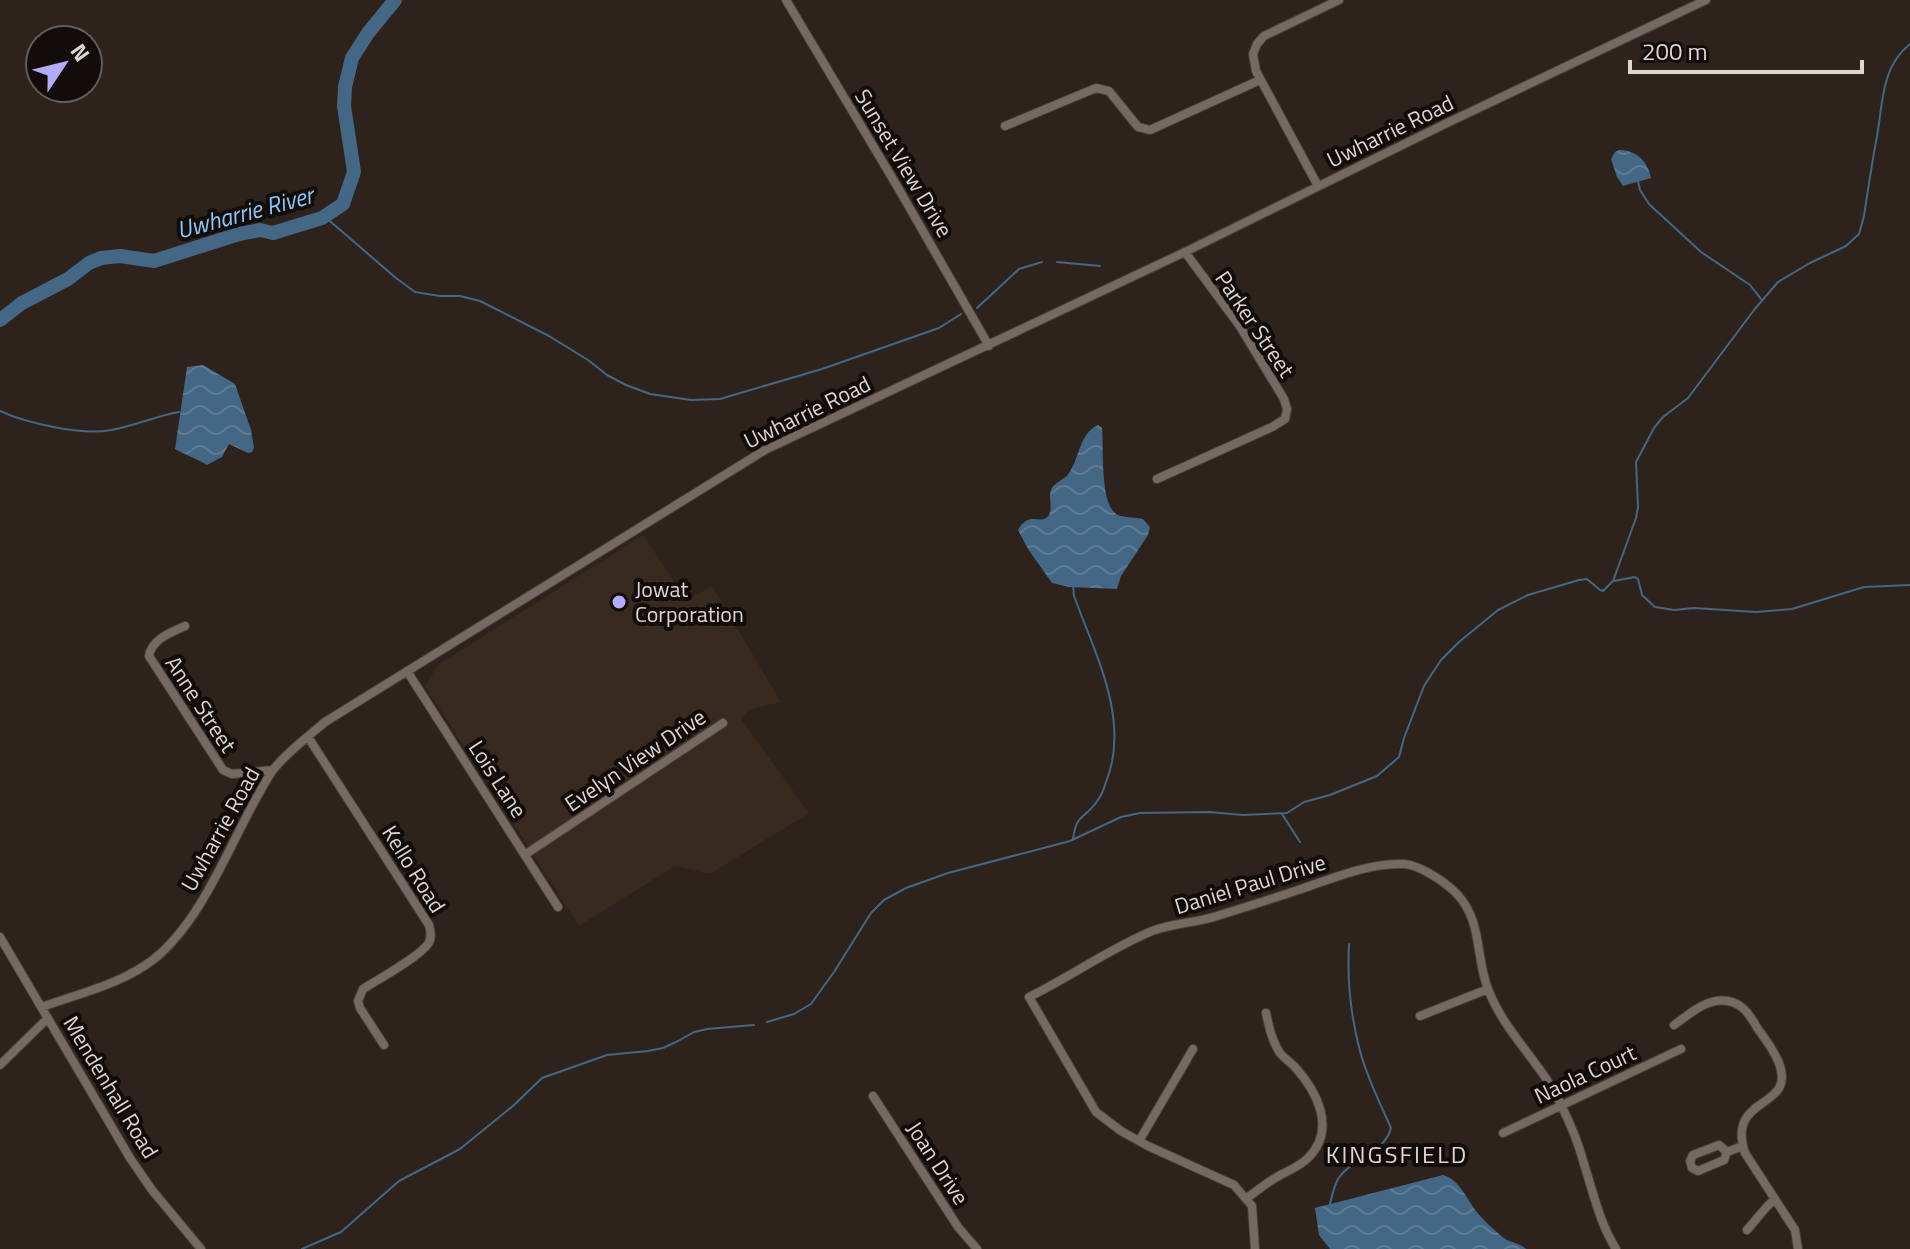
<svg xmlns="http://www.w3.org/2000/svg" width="1910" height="1249" font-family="'Titillium Web',sans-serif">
<defs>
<pattern id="water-waves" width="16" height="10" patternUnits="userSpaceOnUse" patternTransform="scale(2)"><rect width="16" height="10" fill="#436784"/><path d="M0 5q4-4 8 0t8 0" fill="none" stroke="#5e7c94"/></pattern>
</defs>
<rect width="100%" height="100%" fill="#2d231c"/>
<path fill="#392a20" d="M643 535 687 600 712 586 781 702 748 710 741 719 809 813 710 874 675 866 579 926 425 686 438 665Z"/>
<path fill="url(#water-waves)" d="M1619 150C1637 150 1648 162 1651 178L1623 186 1617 177 1611 159 1615 152Z
M203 365 235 384 251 430 254 448 252 452 248 453 229 444 222 457 207 465C196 458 185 455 175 449L187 367Z
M1098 425 1102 428C1104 446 1099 506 1118 515 1125 518 1136 517 1143 519L1150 527 1148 535 1121 576 1117 589 1069 587 1052 583 1028 549 1018 530C1030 509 1041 527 1049 515 1053 507 1048 498 1051 490 1054 482 1065 480 1069 473 1080 457 1079 434 1098 425Z
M1443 1175C1459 1179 1467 1199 1476 1211 1483 1220 1495 1231 1504 1238 1511 1243 1520 1243 1526 1249H1330L1319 1235 1315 1208Z"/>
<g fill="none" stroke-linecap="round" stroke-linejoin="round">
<path stroke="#436784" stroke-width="2" d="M1638 181 1640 190 1649 204 1701 252 1750 285 1761 299
M324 216 396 278 415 292 440 296H460L480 301 549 336 588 360 607 375 626 385 650 394 691 400 720 399 822 369 939 328 961 314
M1057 262 1100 266
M977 308 1019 269 1042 262
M0 411C25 423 84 436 111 430 134 426 156 416 179 412
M1614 581 1635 577 1638 579 1642 595 1655 607 1674 610 1694 608 1756 612 1792 609 1864 587 1910 585
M1073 585 1074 596C1095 654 1131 720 1106 782 1104 789 1100 798 1095 804 1082 821 1077 813 1073 839
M1282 814 1300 842
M767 1022 794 1014 811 1004 834 972 871 913 884 900 906 888 948 873 1070 841 1121 817 1140 813 1209 812 1243 815 1287 813 1304 802 1330 795 1377 776 1399 757 1404 738 1424 686 1441 660 1459 642 1498 610 1528 595 1579 580 1587 579 1600 590 1603 591 1613 581 1636 518 1638 507 1636 462 1654 428 1663 417 1688 398 1754 310 1778 282 1810 263 1846 246 1859 234 1864 216C1868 189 1872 163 1877 136 1883 103 1881 67 1910 44
M1330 1204C1332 1196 1334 1186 1338 1179 1351 1158 1385 1153 1391 1128 1380 1103 1367 1078 1360 1051 1351 1017 1347 979 1349 944
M302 1249 341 1232 399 1181 460 1149 514 1105 542 1078 607 1055 648 1051 663 1048 678 1041 694 1032 707 1029 754 1025"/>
<path stroke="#436784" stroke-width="14" d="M0 320 22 303 68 279 89 263 101 258 120 256 154 261 239 234 260 230 273 233 322 218 343 204 354 172 344 106 345 87 352 58 368 33 395 0"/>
<defs>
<path id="minor" d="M786 0 897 186 989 346
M1005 126 1096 88 1109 91 1138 127 1150 130 1260 80
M1318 186 1256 71 1253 54 1257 44 1264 36 1339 0
M1157 479 1272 427 1285 419 1287 409 1284 399 1239 325 1185 252
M185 626C170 633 152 639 149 656L223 770 232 774 273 770
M407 671 558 907
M308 737 429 925C431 932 432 938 428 944 419 957 377 980 363 989L358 1001 360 1008 384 1045
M526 854 723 723
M0 937 130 1158 152 1190 201 1249
M42 1007C80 993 122 984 154 959 207 917 235 828 271 773 282 756 309 736 325 722L765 450 1185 252 1447 123 1706 0
M1420 1016 1488 989
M1674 1025C1690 1014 1707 997 1728 1001 1744 1004 1750 1016 1758 1029 1766 1040 1776 1053 1780 1066 1794 1110 1726 1095 1745 1153L1795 1230 1798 1249
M0 1065 48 1018
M873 1096 958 1227 977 1249
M1503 1133 1681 1049
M1139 1141 1193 1049
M1727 1152 1719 1145 1693 1155 1690 1161 1692 1168 1698 1171 1724 1160 1727 1152 1743 1146
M1247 1198C1257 1191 1266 1183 1277 1177 1287 1171 1299 1167 1308 1158 1337 1129 1317 1091 1294 1066 1290 1062 1284 1058 1280 1053 1272 1041 1269 1027 1266 1013
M1747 1230C1757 1219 1764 1208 1775 1199
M1255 1249 1252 1206 1234 1185 1148 1146 1121 1131 1096 1112 1029 997C1070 977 1109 949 1152 931 1172 923 1196 923 1217 916 1246 907 1275 898 1304 888 1336 877 1369 863 1404 864 1420 865 1445 882 1456 893 1483 921 1475 956 1488 989 1505 1034 1543 1064 1562 1107 1571 1125 1579 1145 1584 1164 1593 1192 1600 1224 1616 1249"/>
</defs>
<use href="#minor" stroke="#49413b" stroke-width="10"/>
<use href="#minor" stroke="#756961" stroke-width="8"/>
</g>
<circle fill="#b3adf9" stroke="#120d0a" stroke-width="3" cx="619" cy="602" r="8"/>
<g text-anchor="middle" stroke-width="8" stroke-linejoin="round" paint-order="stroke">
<g font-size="22" fill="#ddd6d2" stroke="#120d0a">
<text transform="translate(1390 131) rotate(-26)" y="8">Uwharrie Road</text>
<text transform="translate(904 163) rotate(59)" y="8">Sunset View Drive</text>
<text transform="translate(1255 324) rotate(56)" y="8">Parker Street</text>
<text transform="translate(807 412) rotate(-26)" y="8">Uwharrie Road</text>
<text transform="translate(201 704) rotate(57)" y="8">Anne Street</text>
<text transform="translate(635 760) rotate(-34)" y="8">Evelyn View Drive</text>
<text transform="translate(498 779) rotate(57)" y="8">Lois Lane</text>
<text transform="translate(220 829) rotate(-61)" y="8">Uwharrie Road</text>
<text transform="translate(414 869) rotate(58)" y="8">Kello Road</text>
<text transform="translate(1250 884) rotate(-17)" y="8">Daniel Paul Drive</text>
<text transform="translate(1585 1074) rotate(-25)" y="8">Naola Court</text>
<text transform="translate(111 1087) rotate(59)" y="8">Mendenhall Road</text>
<text transform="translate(938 1163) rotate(57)" y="8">Joan Drive</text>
</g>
<g font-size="22" fill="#ddd6d2" stroke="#120d0a" text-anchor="start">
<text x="635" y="597">Jowat<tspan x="635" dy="25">Corporation</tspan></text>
</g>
<g font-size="24" font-style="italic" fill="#8bc7f8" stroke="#120d0a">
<text transform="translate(245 213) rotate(-15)" y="8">Uwharrie River</text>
</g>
<g font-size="24" letter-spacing="2" fill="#ddd6d2" stroke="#120d0a">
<text x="1397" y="1163">KINGSFIELD</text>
</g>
</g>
<g transform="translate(64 64) rotate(55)"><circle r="38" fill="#120d0a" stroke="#635d5a" stroke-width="2"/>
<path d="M0-6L14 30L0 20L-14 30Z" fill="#b3adf9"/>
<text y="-12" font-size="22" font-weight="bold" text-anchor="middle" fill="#ddd6d2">N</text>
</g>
<path d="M1630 60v12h232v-12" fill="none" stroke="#ddd6d2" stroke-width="4"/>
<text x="1642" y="60" font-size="24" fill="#ddd6d2" stroke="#120d0a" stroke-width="6" paint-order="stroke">200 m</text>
</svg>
